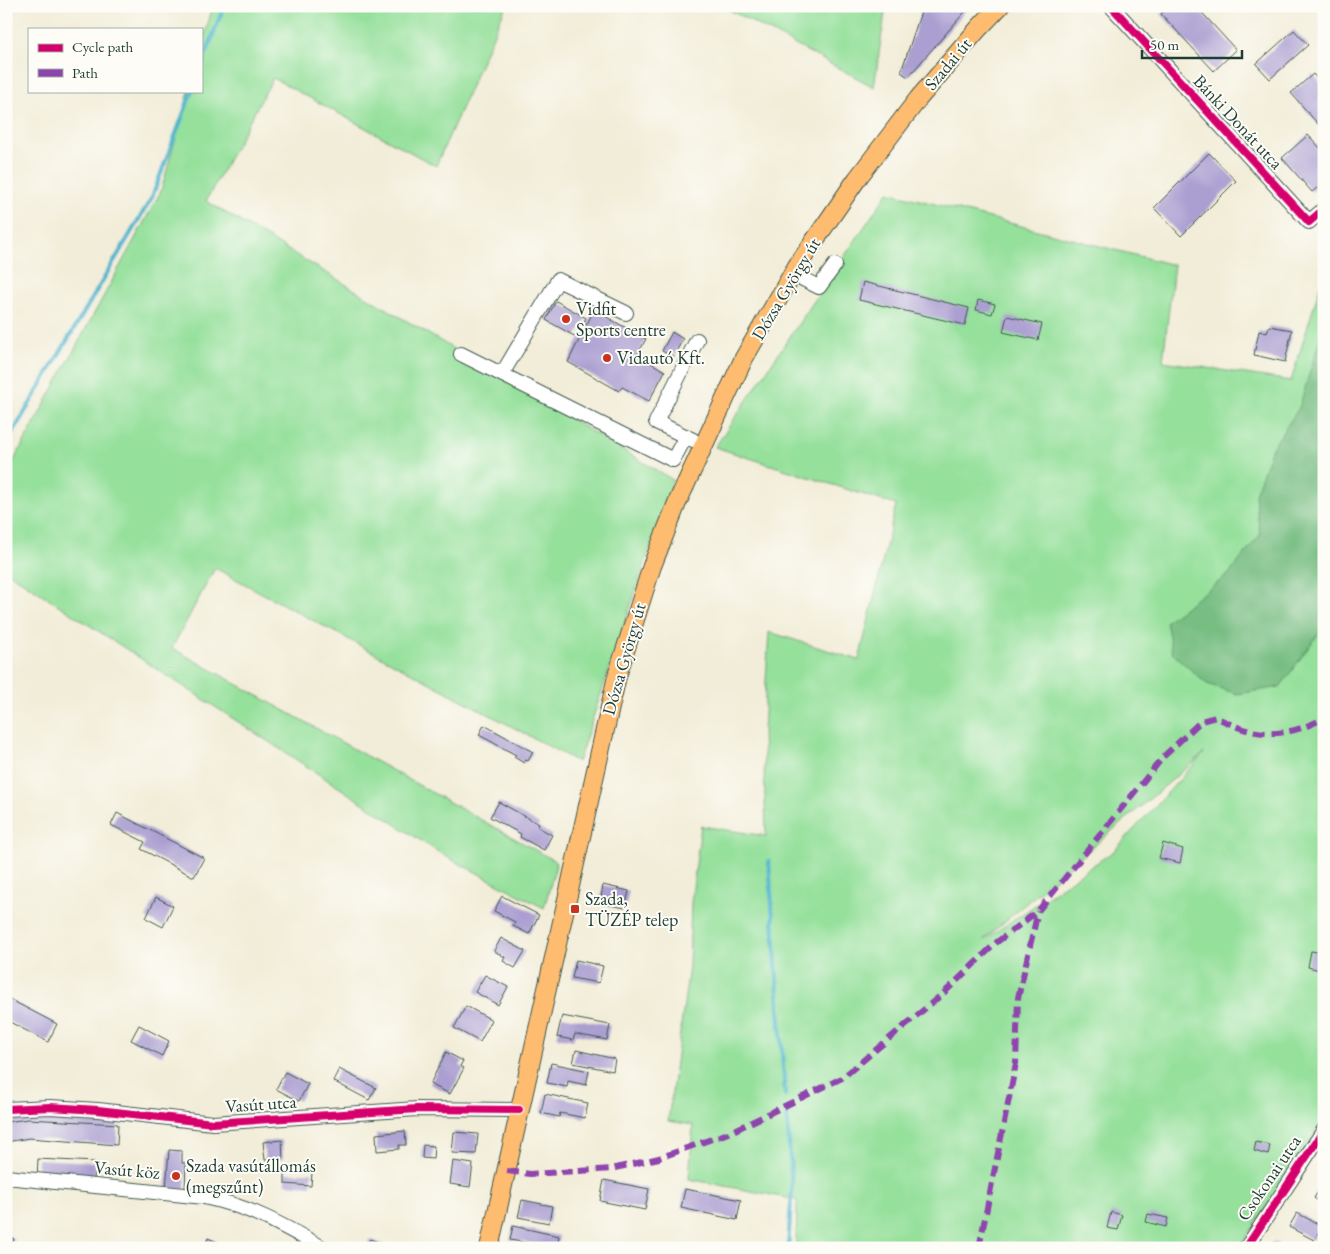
<svg xmlns="http://www.w3.org/2000/svg" width="1330" height="1254" font-family="'EB Garamond',serif">
<rect width="100%" height="100%" fill="#fdfcf7"/>
<filter id="ink" filterUnits="userSpaceOnUse"><feTurbulence type="fractalNoise" baseFrequency=".02" numOctaves="2"/><feDisplacementMap in="SourceGraphic" scale="10" xChannelSelector="R" yChannelSelector="G"/><feConvolveMatrix kernelMatrix="1 2 1 2 8 2 1 2 1" color-interpolation-filters="sRGB"/></filter>
<filter id="wash" filterUnits="userSpaceOnUse"><feTurbulence type="fractalNoise" baseFrequency=".0096" numOctaves="4" result="noise"/><feDisplacementMap in="SourceGraphic" scale="20" xChannelSelector="R" yChannelSelector="G"/><feGaussianBlur stdDeviation="1.12" result="paint"/><feColorMatrix in="noise" values="0 0 0 0 0 0 0 0 0 0 0 0 0 0 0 0 0 1.4 0 .05"/><feComposite in="paint" operator="in"/></filter>
<g filter="url(#wash)">
<rect width="100%" height="100%" fill="#f2edd8"/>
<path fill="#95e09b" stroke="#5a8e68" fill-rule="evenodd" d="M213 6H506L436 166 273 78 206 201 673 480 578 762 215 568 172 648 557 862 544 908 443 855 6 571V475L161 191 189 91H201V48Z
M722 6H886L874 87Z
M888 192 1174 265 1163 361 1291 381 1324 273V1120L1239 1248H796L797 1200 689 1179 693 1125 668 1121 689 967 691 903 701 826 766 836 763 730 769 632 859 660 896 505 715 447ZM1204 753 1114 851 984 940V939Z"/>
<path fill="#78be83" stroke="#4c7e5c" d="M1324 325V536L1321 551 1324 549V626L1280 687 1237 694 1207 684 1172 653 1166 621 1228 575 1260 535 1255 494 1272 448 1299 408Z"/>
<g fill="none" stroke-linecap="round" stroke-linejoin="round">
<path stroke="#50b5cf" stroke-width="4" d="M201 67 224 6
M6 444 152 197 192 91
M769 861 785 1095
M787 1115 792 1188 788 1248"/>
</g>
<g id="blocks">
<path fill="#ab9fd1" d="M923 6H970L908 77 901 72Z
M1169 6H1196L1236 50 1214 71 1161 14Z
M1294 30 1308 45 1270 79 1256 64Z
M1313 74 1324 86V131L1291 93Z
M1308 135 1324 152V182L1312 192 1282 158Z
M1209 153 1236 181 1181 236 1154 208Z
M863 282 969 308 965 325 859 300Z
M978 300 995 304 992 314 976 310Z
M556 301 586 318 576 337 546 320Z
M594 310 646 339 637 355 665 371 649 401 622 387 619 391 568 362Z
M1007 316 1042 324 1038 340 1003 332Z
M1269 326 1292 330 1285 362 1254 355 1259 331 1267 333Z
M672 332 683 339 673 357 662 351Z
M484 725 533 752 528 761 526 760 524 763 514 757 516 755 479 735Z
M499 802 539 824 538 827 552 835 544 850 520 837 521 834 490 817Z
M117 813 204 858 194 877 141 849 145 842 111 825Z
M1163 843 1183 849 1180 863 1159 858Z
M603 885 629 891 625 908 600 903Z
M502 896 539 915 529 934 513 926 515 922 494 911Z
M156 897 173 906 163 927 146 918Z
M501 938 525 951 515 968 503 961 505 957 494 951Z
M1311 951 1324 953V971L1308 967Z
M576 960 603 966 599 983 572 978Z
M485 975 508 987 498 1005 475 992Z
M9 999 57 1024 48 1042 6 1020V1004Z
M466 1006 492 1020 480 1042 454 1028Z
M562 1016 610 1025 607 1040 575 1034 573 1040 557 1037Z
M139 1025 169 1041 162 1056 131 1040Z
M576 1050 615 1059 613 1071 573 1063Z
M446 1052 463 1061 460 1066 464 1068 450 1094 430 1084Z
M551 1063 589 1071 586 1085 568 1081 567 1087 547 1083Z
M339 1069 376 1088 369 1100 333 1081Z
M285 1072 308 1084 299 1101 276 1089Z
M545 1094 588 1103 585 1118 560 1113 559 1117 541 1113Z
M28 1119 118 1124 117 1145 29 1138 6 1142V1122Z
M405 1131 406 1145H399V1149L377 1151 376 1134Z
M454 1132 478 1134 476 1154 452 1153Z
M282 1140 283 1159 265 1160 263 1142Z
M1256 1142 1270 1145 1268 1155 1254 1151Z
M423 1145 434 1146 433 1159 422 1158Z
M169 1150 182 1151V1163H186L185 1190 166 1189Z
M38 1159 95 1162 94 1182 37 1179Z
M453 1161 473 1164 470 1187 450 1184Z
M299 1172H312L311 1186 285 1184V1173H299Z
M604 1180 649 1189 645 1210 600 1201Z
M1324 1183V1205L1314 1198Z
M685 1189 741 1200 737 1220 681 1208Z
M522 1200 552 1206 549 1223 518 1217Z
M1111 1212 1122 1215 1118 1230 1107 1228Z
M1297 1213 1322 1226 1314 1240 1289 1227Z
M1148 1214 1168 1218 1166 1227 1146 1222Z
M513 1226 559 1236 557 1248 510 1240Z
M6 1235 14 1239 10 1248H6Z
M208 1238 231 1248H204Z
M370 1239 387 1246 386 1248H366Z
M1274 1242 1285 1248H1271Z"/>
</g>
</g>
<g filter="url(#ink)">
<use href="#blocks" fill-opacity="0" stroke="#3f574d" stroke-width="1"/>
<g fill="none" stroke-linecap="round" stroke-linejoin="round">
<defs>
<path id="minor" d="M1111 6 1309 222 1324 209
M793 274 819 287 835 265
M461 354 673 460 686 436
M502 374 558 280 626 313
M693 440 656 422 697 340
M6 1109 50 1107 98 1110 213 1123 417 1109 519 1110
M6 1177 204 1197C251 1207 282 1225 323 1248
M1246 1248 1324 1130"/>
<path id="major" d="M489 1248 617 676 652 566 677 503 744 358 797 266 857 179 918 99 979 28 1000 6"/>
</defs>
<use href="#minor" stroke="#3f574d" stroke-width="16"/>
<use href="#major" stroke="#3f574d" stroke-width="20"/>
<use href="#minor" stroke="#fff" stroke-width="14"/>
<use href="#major" stroke="#febc70" stroke-width="18"/>
<path stroke="#8e44ad" stroke-width="6" stroke-dasharray="12 6" stroke-linecap="butt" d="M507 1171 530 1174 611 1169 659 1158 731 1132 842 1078 946 991 997 942 1038 911 1164 756 1201 721 1216 717C1254 738 1285 739 1324 718
M979 1248 1016 1063 1018 998 1038 911"/>
<defs>
<path id="cycleway" d="M1111 6 1309 222 1324 209
M6 1109 50 1107 98 1110 213 1123 417 1109 519 1110
M1246 1248 1324 1130"/>
</defs>
<use href="#cycleway" stroke="#fdfcf7" stroke-width="11"/>
<use href="#cycleway" stroke="#d6006c" stroke-width="8"/>
</g>
</g>
<g fill="#c8321e" stroke="#fdfcf7" stroke-width="2">
<circle cx="566" cy="319" r="5"/>
<circle cx="607" cy="358" r="5"/>
<rect x="570" y="904" width="10" height="10" rx="2.5"/>
<circle cx="176" cy="1176" r="5"/>
</g>
<g text-anchor="middle" stroke-width="4" stroke-linejoin="round" paint-order="stroke">
<g font-size="18" fill="#1f3d34" stroke="#fdfcf7">
<text transform="translate(948 64) rotate(-50)" y="6">Szadai út</text>
<text transform="translate(1238 122) rotate(47)" y="6">Bánki Donát utca</text>
<text transform="translate(786 289) rotate(-59)" y="6">Dózsa György út</text>
<text transform="translate(624 659) rotate(-74)" y="6">Dózsa György út</text>
<text transform="translate(261 1104) rotate(-4)" y="6">Vasút utca</text>
<text transform="translate(127 1170) rotate(5)" y="6">Vasút köz</text>
<text transform="translate(1269 1178) rotate(-56)" y="6">Csokonai utca</text>
</g>
<g font-size="18" fill="#1f3d34" stroke="#fdfcf7" text-anchor="start">
<text x="576" y="315">Vidfit<tspan x="576" dy="21">Sports centre</tspan></text>
<text x="617" y="364">Vidautó Kft.</text>
<text x="585" y="905">Szada,<tspan x="585" dy="21">TÜZÉP telep</tspan></text>
<text x="186" y="1172">Szada vasútállomás<tspan x="186" dy="21">(megszűnt)</tspan></text>
</g>
</g>
<rect width="1330" height="1254" fill="none" stroke="#fdfcf7" stroke-width="25"/>
<rect x="28" y="28" width="175" height="65" fill="#fdfcf7" stroke="#a4b0a9"/>
<rect x="38" y="44" width="25" height="8" fill="#d6006c" stroke="#a4b0a9"/>
<text x="72" y="52" font-size="15" fill="#1f3d34">Cycle path</text>
<rect x="38" y="69" width="25" height="8" fill="#8e44ad" stroke="#a4b0a9"/>
<text x="72" y="78" font-size="15" fill="#1f3d34">Path</text>
<path d="M1142 50v8h100v-8" fill="none" stroke="#1f3d34" stroke-width="2.5"/>
<text x="1150" y="50" font-size="15" fill="#1f3d34" stroke="#fdfcf7" stroke-width="4" paint-order="stroke">50 m</text>
</svg>
